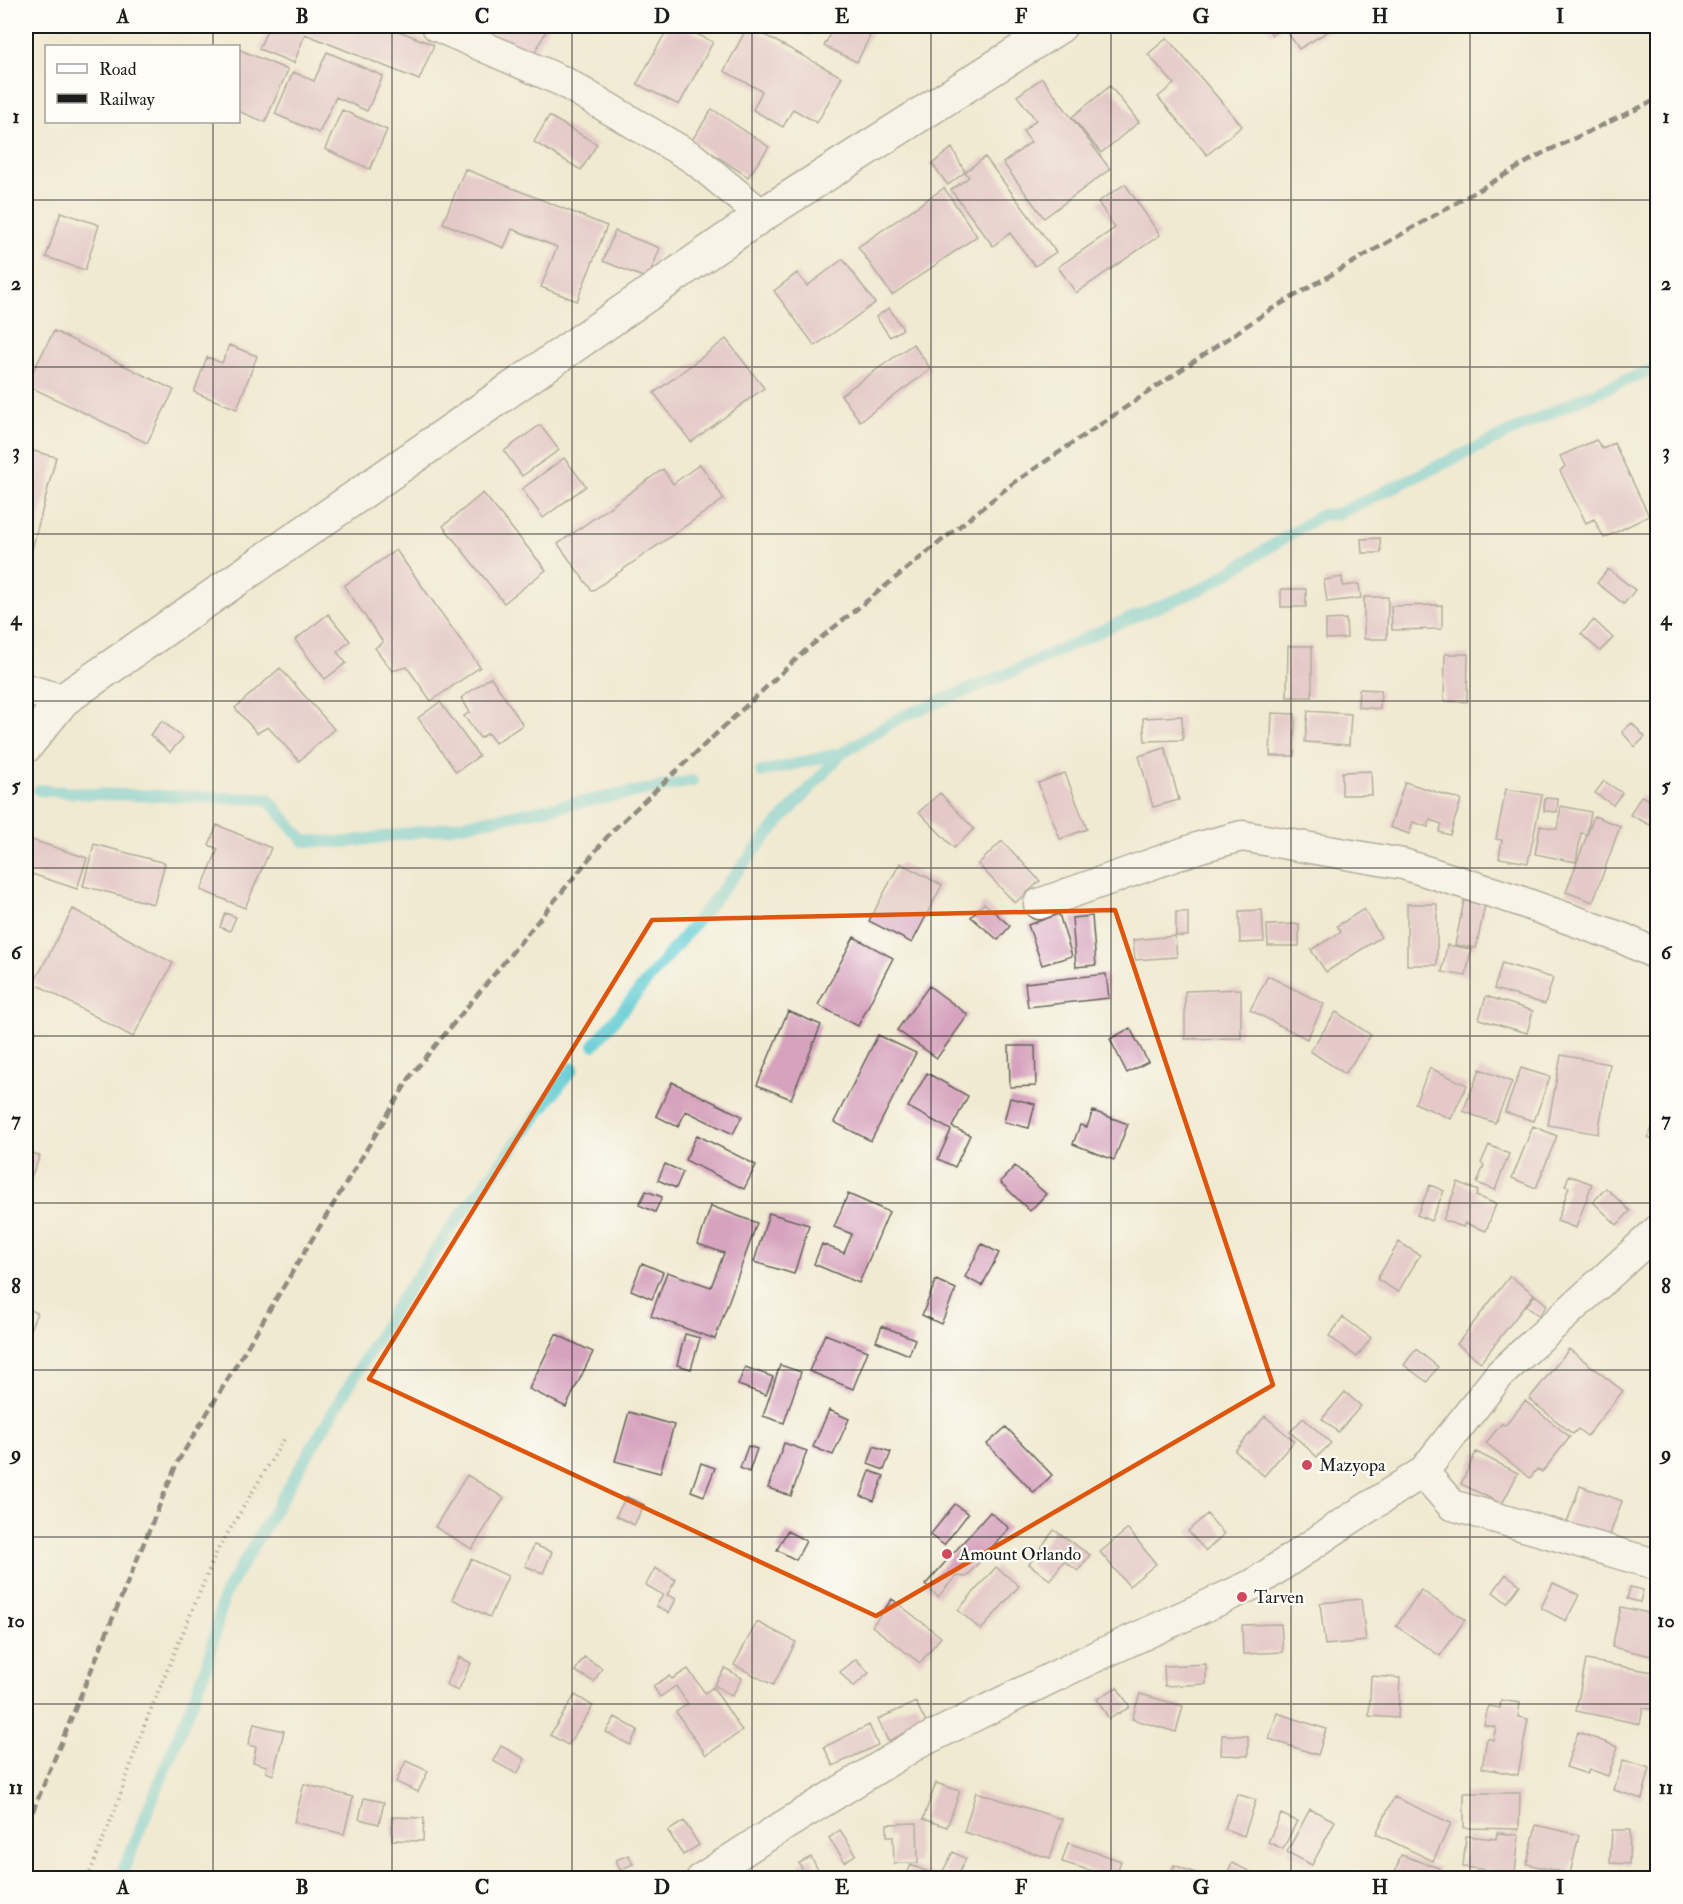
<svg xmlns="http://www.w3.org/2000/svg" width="1683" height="1904" font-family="'IM FELL Double Pica',serif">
<rect width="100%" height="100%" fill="#fdfcf7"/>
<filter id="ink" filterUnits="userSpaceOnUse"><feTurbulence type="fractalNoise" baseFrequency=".0167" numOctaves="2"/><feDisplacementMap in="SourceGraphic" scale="12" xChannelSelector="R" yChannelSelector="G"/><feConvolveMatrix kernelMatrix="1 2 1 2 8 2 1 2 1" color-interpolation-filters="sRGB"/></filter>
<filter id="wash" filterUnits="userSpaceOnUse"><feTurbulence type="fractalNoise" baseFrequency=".008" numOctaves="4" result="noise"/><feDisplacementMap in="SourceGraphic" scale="24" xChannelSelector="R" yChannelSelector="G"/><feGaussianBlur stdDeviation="1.35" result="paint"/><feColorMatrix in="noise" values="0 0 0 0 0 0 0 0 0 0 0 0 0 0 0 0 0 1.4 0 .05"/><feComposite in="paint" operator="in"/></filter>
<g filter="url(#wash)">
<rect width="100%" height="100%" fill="#f1ead2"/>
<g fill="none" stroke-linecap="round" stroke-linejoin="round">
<path stroke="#5dcad2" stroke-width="12" d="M761 772 842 753 901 717 1007 674 1112 626 1204 588 1321 515 1337 514 1582 398 1658 367
M39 790 92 794 268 799 304 841 347 842 446 828 692 781
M594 1045 771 831 842 753
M120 1878 207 1666 224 1595 394 1310 451 1228 573 1068"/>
</g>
<g id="blocks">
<path fill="#d6a2bd" d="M269 26H386L434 45 419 80 305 34 294 63 259 49Z
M481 26H549L534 54 480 28Z
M669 26H681L713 42 679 105 637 84Z
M748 26 842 77 817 123 793 109 783 127 753 110 762 91 724 71Z
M791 26H816L810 36Z
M835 26H875L857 62 824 46Z
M1266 26H1337L1299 49 1284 27 1272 35Z
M1167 38 1242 126 1207 155 1158 97 1174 84 1148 54Z
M238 49 288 70 265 122 238 111Z
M327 52 383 76 367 111 336 97 319 133 275 114 293 72 314 81Z
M1042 78 1110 169 1044 218 1003 163 1031 142 1023 131 1036 120 1017 96Z
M1110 86 1139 122 1101 153 1072 117Z
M712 109 769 147 748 177 692 140Z
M342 110 387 130 370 169 325 149Z
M549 116 597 144 581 170 534 142Z
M952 148 965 172 948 185 932 164Z
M985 157 1056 252 1035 266 1010 233 993 246 951 190 969 177 965 172Z
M465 169 607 226 577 301 541 287 557 247 512 229 504 248 443 223Z
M1125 184 1160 235 1076 293 1058 267 1115 228 1098 202Z
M944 188 977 236 892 295 858 247Z
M61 212 99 225 85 270 46 257Z
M615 231 660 248 648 279 603 261Z
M843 259 875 303 815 346 774 291 797 273 807 286Z
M889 308 903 329 890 337 876 317Z
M54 331 174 390 147 443 26 385Z
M726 339 764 388 691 442 654 393Z
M913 344 931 369 860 421 841 395Z
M229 345 257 356 237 409 194 392 207 357 222 363Z
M540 425 559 450 522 476 504 451Z
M1596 440 1603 449 1614 443 1649 516 1604 538 1594 519 1586 523 1560 471 1565 466 1560 456Z
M26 449 56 457 26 573Z
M564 458 586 486 543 518 522 489Z
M700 464 724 499 592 591 558 544 663 469 673 484Z
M483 493 546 570 504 603 443 526Z
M1380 538 1381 553H1362L1361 539Z
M396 550 480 667 431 701 407 667 392 671 375 648 383 642 344 586Z
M1608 569 1635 590 1624 604 1597 583Z
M1342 577 1343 586 1359 584 1361 598 1327 602 1324 580Z
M1281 589H1306V607H1281Z
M1364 597H1388L1387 639H1364Z
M1442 605V629L1392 630 1391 606Z
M328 614 350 641 337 652 346 663 325 679 295 640Z
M1346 619 1347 638 1326 639V620Z
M1594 620 1613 638 1600 651 1581 634Z
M1288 646H1312V697H1287Z
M1445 654H1468L1467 702 1444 701Z
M280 668 334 729 299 761 268 727 257 733 235 708Z
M491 677 523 725 495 743 488 733 480 738 464 716 470 712 461 698Z
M1359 689 1381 690 1380 709 1358 707Z
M440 702 479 756 456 772 418 718Z
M1308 711 1351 714 1349 745 1305 742Z
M1272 713 1295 714 1294 756H1270Z
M1182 716 1183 740 1145 741 1143 718Z
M162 721 183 738 170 752 150 735Z
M1632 723 1645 737 1635 747 1622 732Z
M1165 748 1179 800 1153 807 1139 756Z
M1371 771 1372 795H1342V772Z
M1065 773 1087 829 1060 839 1038 783Z
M1604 781 1622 793 1613 805 1595 793Z
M1405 782 1461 800 1450 835 1439 832 1442 824 1430 820 1428 827 1413 822 1409 834 1390 827Z
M1506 789 1542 795 1528 863 1499 858 1502 840 1496 839Z
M940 793 974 829 954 848 919 812Z
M1641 796 1658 804V809L1650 825 1630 815Z
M1545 798 1558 799 1557 812 1544 811Z
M1561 806 1591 812 1587 834 1581 833 1576 862 1535 854 1540 826 1557 829Z
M1594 816 1620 826 1593 902 1566 892Z
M217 825 271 848 245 908 201 890 218 849 209 845Z
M26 838 87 858 77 889 26 872Z
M1002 841 1040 881 1015 903 978 864Z
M94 844 165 863 154 904 83 886Z
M900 863 942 885 912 943 869 921Z
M1464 901 1485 905 1476 948 1455 945Z
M984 903 1010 926 998 940 971 917Z
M1407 904H1437V965H1407Z
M73 909 173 963 133 1037 34 983Z
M1364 909 1381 937 1326 972 1311 950 1341 932 1337 926Z
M1262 910 1264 942 1240 943 1239 911Z
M1176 912H1188V936H1176Z
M225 913 236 917 230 931 220 927Z
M1059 914 1072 956 1042 965 1028 925Z
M1092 916 1096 965 1076 967 1072 918Z
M1299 924V946H1268L1267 925Z
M1175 936 1177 957 1135 960 1133 940Z
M854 937 893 958 858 1026 818 1005Z
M1447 945 1471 949 1466 976 1442 972Z
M1502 963 1553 978 1545 1004 1494 989Z
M1106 974 1109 998 1028 1007 1025 983Z
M1268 976 1324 1004 1307 1039 1250 1010Z
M929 986 968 1015 937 1058 897 1030Z
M1241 989V1038L1185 1039V991Z
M1486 996 1533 1011 1527 1033 1479 1019Z
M788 1011 821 1025 791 1099 757 1085Z
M1336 1012 1371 1035 1345 1074 1310 1051Z
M26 1026 36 1031 26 1052Z
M1130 1028 1148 1062 1127 1073 1110 1039Z
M878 1035 916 1053 871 1141 834 1122Z
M1009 1046H1035L1036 1086 1010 1087Z
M1561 1055 1610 1064 1598 1134 1548 1125Z
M1430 1068 1467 1085 1451 1119 1415 1103Z
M1521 1068 1550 1077 1534 1121 1505 1112Z
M1480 1069 1512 1082 1495 1123 1463 1111Z
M927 1073 968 1096 952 1127 970 1135 955 1167 938 1159 951 1130 908 1107Z
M672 1082 742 1116 733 1134 686 1111 678 1127 656 1116Z
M1010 1098 1035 1104 1029 1128 1004 1122Z
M1093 1111 1128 1124 1114 1160 1073 1144 1080 1125 1087 1127Z
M1658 1116V1142L1648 1137Z
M1533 1126 1557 1136 1536 1188 1512 1178Z
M697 1135 756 1165 744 1189 685 1160Z
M1489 1145 1509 1154 1495 1190 1477 1183 1484 1165 1481 1163Z
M26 1150 40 1156 26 1189Z
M665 1164 683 1172 676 1188 658 1180Z
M1015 1166 1046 1194 1030 1211 1000 1182Z
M1569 1175 1592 1184 1576 1228 1557 1221 1569 1187 1565 1186Z
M1458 1182 1478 1191 1476 1196 1496 1204 1486 1231 1465 1223 1463 1227 1443 1220Z
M1430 1185 1444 1191 1431 1221 1417 1215Z
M1606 1188 1630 1211 1617 1225 1593 1202Z
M646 1191 662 1197 655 1212 639 1205Z
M848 1194 889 1212 859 1283 814 1264 822 1244 844 1253 852 1234 834 1227Z
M711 1206 757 1223 715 1339 651 1316 667 1272 711 1287 724 1253 698 1244Z
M769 1213 809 1225 794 1274 754 1262Z
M1399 1242 1420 1255 1398 1292 1377 1279Z
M982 1244 999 1253 982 1286 965 1277Z
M642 1263 663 1272 652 1299 631 1290Z
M1510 1276 1534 1294 1481 1362 1457 1344Z
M936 1280 956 1289 941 1324 922 1315Z
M1535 1295 1547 1305 1539 1316 1526 1306Z
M26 1308 37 1313 26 1339Z
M1343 1317 1371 1338 1357 1357 1329 1336Z
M882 1326 915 1339 909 1355 876 1341Z
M556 1334 593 1352 566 1407 529 1389Z
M685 1334 700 1338 691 1369 677 1365Z
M825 1334 868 1351 853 1389 809 1371Z
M1416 1349 1438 1367 1427 1382 1404 1365Z
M1569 1349 1623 1391 1587 1436 1578 1429 1573 1434 1529 1399Z
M780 1365 801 1372 784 1423 763 1416Z
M745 1367 773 1377 766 1395 738 1385Z
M1345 1392 1361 1406 1338 1432 1322 1419Z
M1525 1401 1570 1437 1542 1472 1537 1469 1530 1478 1486 1443 1502 1423 1505 1426Z
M829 1410 849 1419 833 1455 813 1447Z
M629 1412 674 1425 660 1473 615 1461Z
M1265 1416 1294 1441 1264 1476 1235 1451Z
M1303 1418 1331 1443 1317 1457 1290 1432Z
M1006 1427 1052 1475 1034 1493 987 1444Z
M784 1443 807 1451 791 1496 768 1488Z
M748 1446 757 1449 749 1472 740 1468Z
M874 1446 891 1452 884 1470 868 1464Z
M1476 1452 1518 1473 1502 1504 1461 1484Z
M701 1463 715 1468 704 1496 691 1491Z
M870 1471 884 1476 874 1501 861 1496Z
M467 1475 504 1498 472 1549 435 1527Z
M1580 1486 1622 1501 1607 1543 1565 1528Z
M626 1497 644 1505 634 1525 616 1516Z
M955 1504 968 1514 944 1545 930 1535Z
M990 1512 1009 1528 966 1577 956 1576 938 1597 925 1585Z
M1207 1514 1224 1534 1206 1551 1188 1531Z
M1128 1529 1156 1564 1129 1586 1100 1552Z
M1054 1530 1090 1555 1078 1571 1064 1561 1050 1580 1029 1564Z
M787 1531 806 1541 796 1560 777 1550Z
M534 1545 552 1552 543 1573 525 1566Z
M471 1559 508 1576 490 1617 452 1599Z
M996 1567 1019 1586 981 1630 958 1610Z
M655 1568 676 1580 667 1595 676 1599 669 1613 656 1606 663 1595 646 1585Z
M1506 1574 1520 1585 1507 1603 1493 1592Z
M1553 1583 1579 1595 1566 1621 1541 1608Z
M1630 1587 1643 1590 1640 1602 1627 1599Z
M1421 1590 1465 1620 1440 1656 1396 1626Z
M892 1599 941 1637 920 1663 872 1626Z
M1361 1599 1366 1641 1325 1645 1320 1603Z
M1621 1607 1658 1615V1630L1651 1656 1612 1647Z
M757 1622 796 1642 773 1685 734 1665Z
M1281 1624 1283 1652 1243 1654 1242 1625Z
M459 1657 471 1663 458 1691 446 1685Z
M584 1657 602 1668 594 1682 575 1671Z
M856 1659 869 1673 853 1687 840 1672Z
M1586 1660 1658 1673V1710L1643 1708 1640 1724 1576 1711Z
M1206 1664V1684L1165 1686 1164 1666Z
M725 1668 742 1678 732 1696 714 1685Z
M688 1669 705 1693 713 1687 742 1731 706 1755 676 1712 688 1704 676 1686 660 1697 653 1686 669 1676 672 1679Z
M1371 1676 1400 1678 1398 1718 1369 1716Z
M1117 1687 1130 1707 1109 1719 1097 1699Z
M1140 1694 1183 1706 1176 1732 1132 1719Z
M575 1695 593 1706 568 1745 550 1735Z
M1501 1700 1520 1703 1518 1717 1528 1719 1518 1775 1482 1768 1487 1738 1493 1740 1496 1727 1484 1725 1488 1706 1500 1708Z
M916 1702 926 1723 888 1741 878 1719Z
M1277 1713 1326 1729 1318 1755 1269 1739Z
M615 1717 638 1730 630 1745 606 1732Z
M254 1724 284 1731 273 1775 266 1772 267 1766 253 1762 256 1747 248 1745Z
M869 1725 878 1745 833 1766 824 1747Z
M1578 1732 1618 1747 1608 1776 1589 1769 1587 1774 1566 1767Z
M1222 1735 1248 1736V1756L1221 1755Z
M501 1746 525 1759 517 1774 493 1761Z
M1623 1760 1650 1768 1642 1799 1614 1790Z
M406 1761 428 1771 418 1792 396 1782Z
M936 1783 960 1791 947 1827 923 1819Z
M304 1784 353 1797 344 1834 294 1822Z
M976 1792 1062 1819 1050 1858 964 1832Z
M1464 1793H1520L1519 1829 1464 1828Z
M1237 1794 1256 1800 1244 1836 1225 1829Z
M1394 1797 1451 1823 1433 1861 1376 1834Z
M364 1798 384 1802 379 1824 359 1819Z
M1310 1809 1335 1821 1312 1865 1287 1852Z
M1281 1814 1297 1821 1283 1849 1268 1842Z
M392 1817 424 1818 423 1841 392 1840Z
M684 1821 699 1845 683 1855 668 1831Z
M917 1823 918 1863H894L893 1836H887V1824Z
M1536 1825 1579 1835 1570 1874 1527 1864Z
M840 1830 856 1854 845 1862 829 1838Z
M1612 1830H1630L1629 1864 1610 1863Z
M1497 1833 1519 1835 1515 1873 1463 1867 1466 1836 1496 1839Z
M1068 1843 1121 1861 1115 1878 1062 1862Z
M953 1852 966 1859 956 1878 943 1871Z
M629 1855 633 1864 620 1870 616 1860Z
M1401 1855 1439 1868 1435 1878H1393Z
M811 1857 818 1870 806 1877 799 1863Z
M1232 1863 1251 1872 1248 1878H1225Z
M911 1865 943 1878H905Z
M1174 1865 1198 1874 1196 1878H1169Z"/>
</g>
</g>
<g filter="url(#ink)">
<use href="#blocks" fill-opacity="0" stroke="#67645c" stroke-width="1.5"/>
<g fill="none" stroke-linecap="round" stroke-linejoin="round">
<defs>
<path id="minor" d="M437 26 564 82 693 158 762 215
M26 689 63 700
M1039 904 1200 847 1242 836 1403 864 1514 899 1622 938 1658 955
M1423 1472 1452 1505 1658 1565
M702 1878 759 1841 915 1745 1086 1661 1254 1584 1344 1523 1423 1472 1500 1374 1658 1230"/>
<path id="tertiary" d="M26 746 63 700 762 215 1060 26"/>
</defs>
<use href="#minor" stroke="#67645c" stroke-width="33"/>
<use href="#tertiary" stroke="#67645c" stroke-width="36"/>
<path stroke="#67645c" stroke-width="4" stroke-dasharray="1.5 4.5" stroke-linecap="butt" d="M88 1878 116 1807 146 1721 217 1551 286 1436"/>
<use href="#minor" stroke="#fff" stroke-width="30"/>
<use href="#tertiary" stroke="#fff" stroke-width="33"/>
<path stroke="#1c1c1c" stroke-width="4.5" stroke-dasharray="9 4.5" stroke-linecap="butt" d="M26 1838 32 1813 177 1463 412 1074 612 831 807 649 1012 484 1270 310 1541 154 1658 99"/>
</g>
</g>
<path d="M0 0H1683V1904H0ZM1115 910 1273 1385 876 1616 369 1379 652 920Z" fill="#f1ead2" fill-opacity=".55" fill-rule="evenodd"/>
<path fill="none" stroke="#de560d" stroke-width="4.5" stroke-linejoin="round" d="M1115 910 1273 1385 876 1616 369 1379 652 920Z"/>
<path fill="none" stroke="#1c1c1c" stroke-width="1.5" stroke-opacity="0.55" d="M213 26V46M392 26V1878M572 26V1878M752 26V1878M931 26V1878M1111 26V1878M1291 26V1878M1470 26V1878M213 122V1878M26 200H1658M26 367H1658M26 534H1658M26 701H1658M26 868H1658M26 1036H1658M26 1203H1658M26 1370H1658M26 1537H1658M26 1704H1658"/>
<g fill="#d1495b" stroke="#fdfcf7" stroke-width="2">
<circle cx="1307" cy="1465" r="6"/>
<circle cx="947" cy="1554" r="6"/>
<circle cx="1242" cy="1597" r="6"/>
</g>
<g text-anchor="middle" stroke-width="4.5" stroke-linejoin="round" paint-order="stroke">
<g font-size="18" fill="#1c1c1c" stroke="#fdfcf7" text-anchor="start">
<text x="1319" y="1471">Mazyopa</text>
<text x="959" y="1560">Amount Orlando</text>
<text x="1254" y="1603">Tarven</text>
</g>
</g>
<rect width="1683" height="1904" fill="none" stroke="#fdfcf7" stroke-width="66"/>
<rect x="45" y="45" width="195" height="78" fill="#fdfcf7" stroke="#a3a29f" stroke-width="1.5"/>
<rect x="57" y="64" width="30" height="9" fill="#ffffff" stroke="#a3a29f" stroke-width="1.5"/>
<text x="99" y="75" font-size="18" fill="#1c1c1c">Road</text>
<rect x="57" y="94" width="30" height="9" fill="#1c1c1c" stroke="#a3a29f" stroke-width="1.5"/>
<text x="99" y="105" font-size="18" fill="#1c1c1c">Railway</text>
<rect x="33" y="33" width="1617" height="1838" fill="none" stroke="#1c1c1c" stroke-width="2"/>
<g font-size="20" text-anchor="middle" font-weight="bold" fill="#1c1c1c">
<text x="123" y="23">A</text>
<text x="302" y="23">B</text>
<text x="482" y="23">C</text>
<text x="662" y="23">D</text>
<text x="842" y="23">E</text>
<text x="1021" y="23">F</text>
<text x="1201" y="23">G</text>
<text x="1380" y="23">H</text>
<text x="1560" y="23">I</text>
<text x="16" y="123">1</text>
<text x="1666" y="123">1</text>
<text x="16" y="290">2</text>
<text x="1666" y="290">2</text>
<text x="16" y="458">3</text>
<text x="1666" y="458">3</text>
<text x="16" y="625">4</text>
<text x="1666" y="625">4</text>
<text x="16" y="792">5</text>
<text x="1666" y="792">5</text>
<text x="16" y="959">6</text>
<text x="1666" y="959">6</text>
<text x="16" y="1126">7</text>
<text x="1666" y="1126">7</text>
<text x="16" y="1293">8</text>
<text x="1666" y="1293">8</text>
<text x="16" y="1460">9</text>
<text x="1666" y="1460">9</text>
<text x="16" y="1627">10</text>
<text x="1666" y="1627">10</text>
<text x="16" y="1794">11</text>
<text x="1666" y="1794">11</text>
<text x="123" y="1894">A</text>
<text x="302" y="1894">B</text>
<text x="482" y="1894">C</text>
<text x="662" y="1894">D</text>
<text x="842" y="1894">E</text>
<text x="1021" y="1894">F</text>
<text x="1201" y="1894">G</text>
<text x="1380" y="1894">H</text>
<text x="1560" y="1894">I</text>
</g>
</svg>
